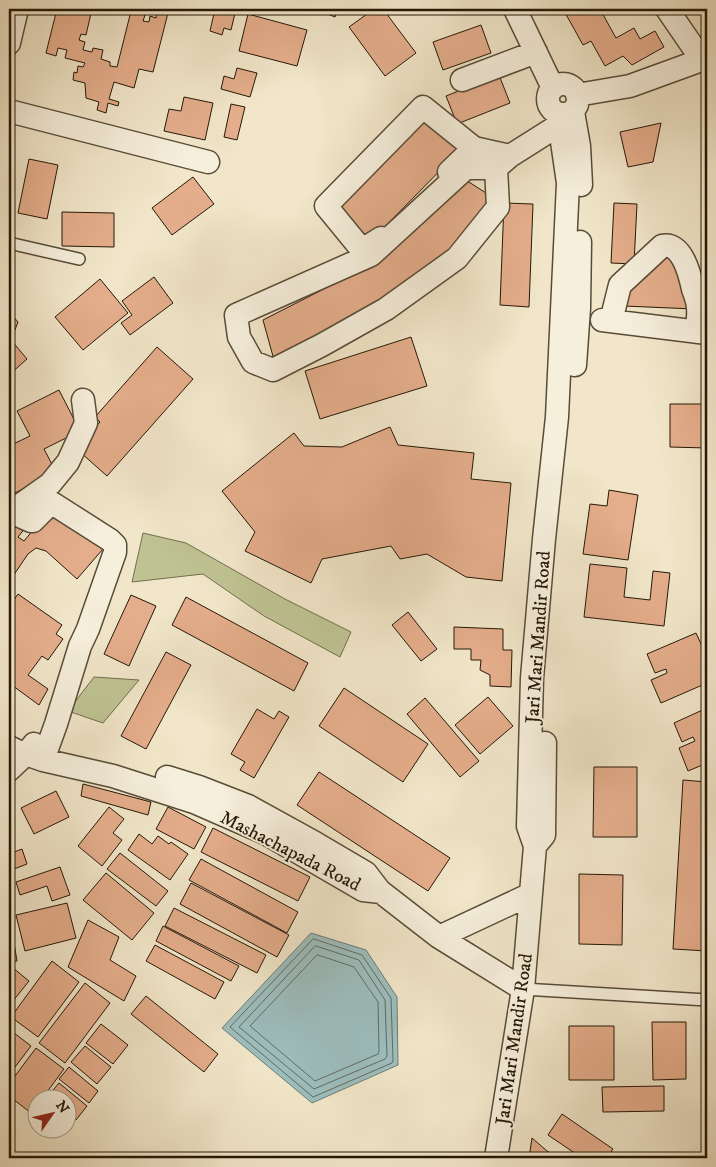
<svg xmlns="http://www.w3.org/2000/svg" width="716" height="1167" font-family="'IM FELL DW Pica',serif">
<rect width="100%" height="100%" fill="#f1e6c9"/>
<filter id="stains"><feTurbulence type="fractalNoise" baseFrequency=".004" numOctaves="4"/><feColorMatrix values="0 0 0 0 .2 0 0 0 0 .09 0 0 0 0 .02 0 0 0 .5 -.17"/></filter>
<radialGradient id="worn" r=".72"><stop offset=".6" stop-color="#630" stop-opacity="0"/><stop offset="1" stop-color="#630" stop-opacity=".3"/></radialGradient>
<path fill="#bfc393" stroke="#726e4d" d="M143 533 186 543 285 599 351 632 340 657 264 616 203 574 132 582Z
M94 677 139 680 103 723 68 711Z"/>
<path fill="#9dbebe" stroke="#6d7c75" d="M311 933 366 950 397 997 398 1065 312 1103 222 1028Z"/>
<g fill="none" stroke-linecap="round" stroke-linejoin="round">
<path stroke="#616b62" stroke-width="1" d="M314 939 362 955 391 998 393 1060 392 1063 313 1097 230 1027 312 940Z
M316 946 359 960 385 1000 387 1056 385 1059 314 1089 239 1027 314 947Z
M318 955 354 967 378 1002 379 1051 378 1054 315 1081 250 1026 316 956Z"/>
</g>
<path fill="#e4ad8b" stroke="#251807" d="M57 9H92L86 35 81 34 79 40 85 42 83 50 92 52 93 48 103 50 101 59 110 62V66L117 67 131 11 145 15 143 21 149 22 150 16 156 18 157 9H155H169L153 72 139 69 134 88 114 82 109 99 119 102 118 106 108 103 106 113 97 110 99 102 86 98 85 83 73 80 74 72 77 73 78 66 83 67 85 63 65 58 67 50 58 48 56 56 46 53Z
M215 9H236L231 30 224 28 222 35 210 31Z
M315 9H338L335 17Z
M374 9H383L416 53 385 76 349 27Z
M563 9H600L616 38 634 28 640 39 655 31 664 47 632 65 623 56 605 66 591 41 583 45Z
M248 14 307 30 297 66 239 51Z
M481 25 491 53 443 70 433 42Z
M237 68 257 73 250 97 221 89 224 76 234 79Z
M499 75 510 103 457 124 446 96Z
M184 97 213 103 205 140 164 131 169 109 181 111Z
M231 104 245 107 237 140 224 137Z
M428 118 460 150 370 242 338 210Z
M661 123 653 162 628 167 620 132Z
M29 159 58 165 47 219 18 213Z
M193 177 214 204 172 235 152 208Z
M461 177 494 198 439 264 385 302 274 360 263 320 365 268 422 224Z
M504 203 533 204 529 307 500 305Z
M614 203 637 204 634 264 611 263Z
M62 212 114 213V247L62 246Z
M665 251 674 257 694 309 624 306 625 283Z
M154 277 173 303 130 335 121 323 132 315 122 301Z
M100 279 128 313 83 350 55 317Z
M10 313 18 322 11 340 27 359 9 375V315Z
M411 337 427 386 320 419 305 371Z
M157 347 193 379 107 476 80 452 85 438 100 422 95 417Z
M59 390 80 431 44 449 56 472 9 496V446L30 436 17 411Z
M670 404H707V448L670 447Z
M390 427 398 445 474 453 471 479 511 483 502 581 466 577 427 554 400 559 391 546 322 559 311 583 245 551 255 532 222 491 294 433 304 446 342 447Z
M609 490 638 495 628 560 583 554 590 504 607 506Z
M53 506 103 549 77 579 46 551 36 548 28 554 9 582V517L26 527 18 537 24 541Z
M590 564 627 568 624 597 650 600 653 571 670 573 664 626 584 617Z
M18 594 62 625 56 634 63 639 48 660 42 656 28 675 48 689 39 705 13 686 10 690 9 688V638L13 632 9 629V607Z
M131 595 156 606 129 666 104 654Z
M186 597 308 663 294 691 172 625Z
M408 612 437 649 421 661 392 625Z
M454 627 503 629V650H512L511 687 490 686V675L480 670 481 660H471V649H454Z
M696 633 707 657V683L661 703 651 680 667 673 666 669 655 673 647 654Z
M166 652 191 665 146 749 121 736Z
M344 688 428 744 403 782 319 726Z
M488 697 513 726 480 754 455 725Z
M425 698 479 761 460 777 407 714Z
M707 708V763L688 771 679 748 695 741 693 737 682 742 674 723Z
M257 709 274 719 279 711 289 717 254 778 240 770 245 762 231 754Z
M594 767H637V837H593Z
M319 772 450 858 428 891 297 805Z
M683 780 707 782V951L673 949Z
M83 784 151 802 148 815 81 796Z
M56 791 69 817 34 834 21 808Z
M109 807 124 819 113 833 122 840 102 866 78 846Z
M168 807 206 827 194 849 156 829Z
M213 828 310 877 298 901 201 852Z
M139 834 152 844 158 836 169 844 171 842 188 854 170 880 128 850Z
M22 849 27 864 9 871V854Z
M120 853 168 891 156 906 107 869Z
M201 859 298 912 287 933 189 880Z
M60 867 70 895 52 901 47 886 20 895 16 882Z
M106 873 154 913 132 940 83 900Z
M579 874 623 875 622 945 579 944Z
M191 883 289 935 277 957 180 904Z
M67 903 76 938 25 951 16 915Z
M174 908 266 955 257 973 165 926Z
M9 913 17 961 9 962Z
M88 920 119 937 110 960 136 976 124 1001 68 967Z
M163 926 239 966 231 981 156 941Z
M155 945 224 982 215 999 146 961Z
M52 961 79 982 38 1037 11 1017Z
M13 968 29 981 9 1006V973Z
M85 983 110 1003 65 1063 39 1043Z
M146 996 218 1054 204 1072 131 1014Z
M652 1022H686V1079L653 1080Z
M101 1024 128 1045 113 1064 86 1043Z
M569 1026H614V1080H569Z
M9 1029 31 1046 9 1075Z
M85 1046 111 1067 97 1084 71 1062Z
M36 1048 64 1069 41 1100H38V1104L31 1113 9 1096V1084Z
M69 1067 98 1091 89 1103 59 1079Z
M59 1083 87 1106 76 1120 68 1114V1100H50L47 1097Z
M664 1086V1111L603 1112 602 1087Z
M562 1114 613 1149 607 1158H582L548 1135Z
M532 1138 547 1151 559 1158H529Z"/>
<g fill="none" stroke-linecap="round" stroke-linejoin="round">
<defs>
<path id="lane" d="M9 243 79 259
M523 989 707 1000"/>
<path id="street" d="M515 9 553 88
M667 9 702 60
M9 43 17 9
M462 80 536 52
M548 99a15 15 0 1 1 30 0a15 15 0 1 1-30 0Z
M577 95 630 86 707 58
M9 111 208 162
M573 112 579 146 581 185
M496 168H466L371 255 236 315 239 337 253 362 273 370 322 345 386 309 457 258 498 207 496 168 510 156 559 125
M449 172 474 148
M381 238 362 250 326 206 423 107 474 148 510 156
M602 320 707 333
M611 321 620 285 662 246C682 241 690 275 693 289 695 295 698 302 698 308 699 316 697 324 697 332
M575 365 579 308 580 242
M9 513 50 484 68 462 86 423 83 400
M9 516 13 513 31 521H33L50 504 52 503 110 540 115 545V552L88 629 80 646 56 724 43 760
M9 747 17 751 43 760 113 776 194 802 265 833 363 890 381 892 439 937 523 989
M9 770 26 754 34 744
M167 777 199 787 248 806 315 843 366 873 379 890
M535 846 544 835 545 743
M439 937 531 894
M496 1158 523 989 535 846 528 826 532 678 544 539 557 417 568 183 558 114"/>
</defs>
<use href="#lane" stroke="#584c38" stroke-width="14"/>
<use href="#street" stroke="#584c38" stroke-width="25"/>
<use href="#lane" stroke="#f6efdc" stroke-width="11"/>
<use href="#street" stroke="#f6efdc" stroke-width="22"/>
</g>
<g text-anchor="middle" stroke-width="4" stroke-linejoin="round" paint-order="stroke">
<g font-size="19" fill="#251807" stroke="#f6efdc">
<text transform="translate(537 637) rotate(-86)" y="7">Jari Mari Mandir Road</text>
<text transform="translate(291 850) rotate(27)" y="7">Mashachapada Road</text>
<text transform="translate(513 1039) rotate(-82)" y="7">Jari Mari Mandir Road</text>
</g>
</g>
<rect width="716" height="1167" fill="none" stroke="#f1e6c9" stroke-width="30"/>
<rect x="10" y="10" width="696" height="1147" fill="none" stroke="#251807" stroke-width="2.5"/>
<rect x="15" y="15" width="686" height="1137" fill="none" stroke="#251807"/>
<g transform="translate(52 1114) rotate(56)"><circle r="24" fill="#f6efdc" stroke="#a29987"/>
<path d="M0-4L9 19L0 12L-9 19Z" fill="#8f2418"/>
<text y="-8" font-size="14" font-weight="bold" text-anchor="middle" fill="#251807">N</text>
</g>
<rect width="100%" height="100%" filter="url(#stains)"/>
<rect width="100%" height="100%" fill="url(#worn)"/>
</svg>
